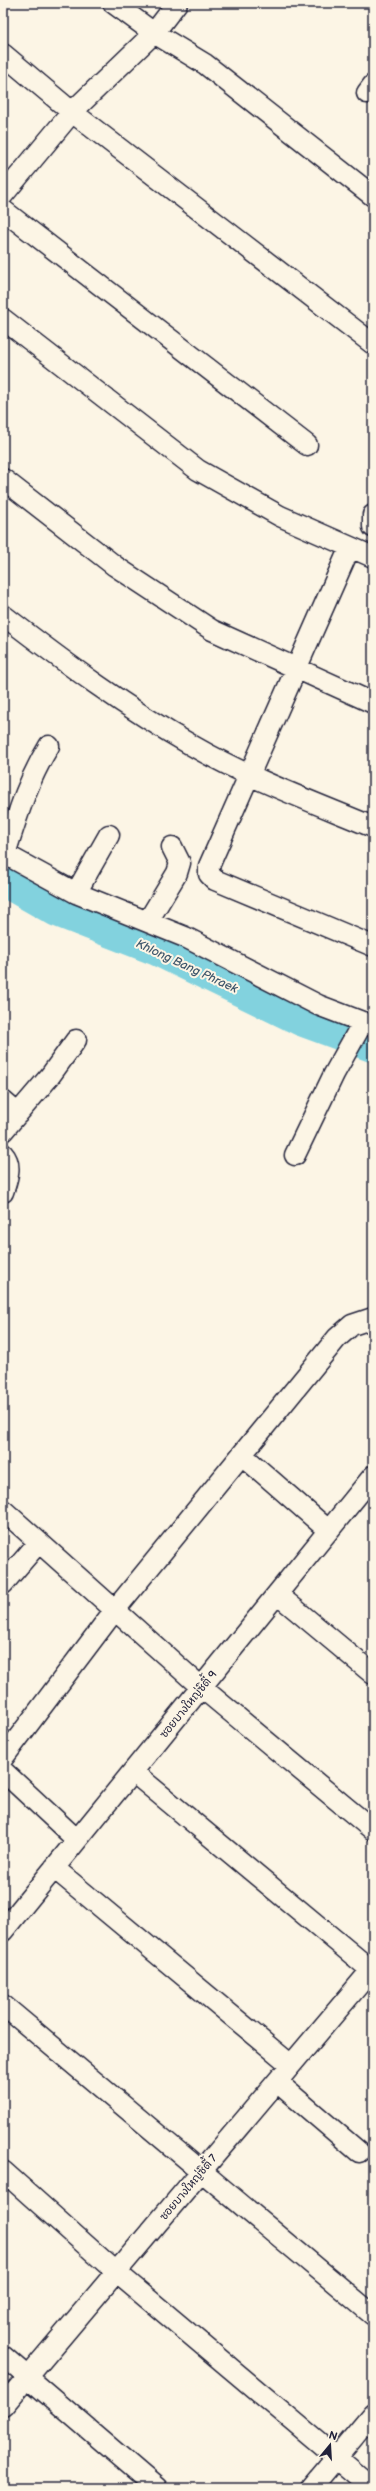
<svg xmlns="http://www.w3.org/2000/svg" width="376" height="2491" font-family="'Balsamiq Sans','Playpen Sans Thai',sans-serif">
<rect width="100%" height="100%" fill="#fcf5e5"/>
<filter id="ink" filterUnits="userSpaceOnUse"><feTurbulence type="fractalNoise" baseFrequency=".025" numOctaves="2"/><feDisplacementMap in="SourceGraphic" scale="8" xChannelSelector="R" yChannelSelector="G"/><feConvolveMatrix kernelMatrix="1 2 1 2 8 2 1 2 1" color-interpolation-filters="sRGB"/></filter>
<g filter="url(#ink)">
<g fill="none" stroke-linecap="round" stroke-linejoin="round">
<path stroke="#82d2de" stroke-width="31" d="M3 881 56 911 156 950 302 1021 373 1047"/>
<defs>
<path id="minor" d="M113 3 154 33 205 64 373 196
M177 3 154 33 72 112 373 344
M3 54 72 112 3 195
M367 93 373 85
M3 210 307 445
M3 319 198 470 280 516 373 557
M3 479 115 566 212 630 373 703
M373 515V527
M350 547 209 866V874L215 880 373 946
M3 615C64 662 126 708 193 746 250 779 313 802 373 827
M3 853 76 893 185 937 318 1005 373 1026
M5 854C18 814 27 782 49 746
M76 893 109 835
M148 921 177 873 180 863 172 847
M3 1101 18 1114
M3 1131 50 1076 76 1040
M3 1154C13 1165 7 1180 3 1192
M295 1155 334 1074 363 1022
M242 1455 328 1530
M3 1510 201 1687 373 1830
M3 1584 39 1542
M277 1594 373 1674
M3 1758 114 1611 337 1338 352 1325 373 1318
M3 1771 77 1840
M133 1772 371 1970
M54 1868 291 2065
M3 1931 373 1476
M3 2005 373 2315
M277 2082 359 2152
M3 2171 116 2272 373 2488
M3 2356 157 2488
M3 2406 373 1968
M311 2488 373 2414"/>
</defs>
<use href="#minor" stroke="#22223b" stroke-width="23"/>
<use href="#minor" stroke="#fcf5e5" stroke-width="20"/>
</g>
</g>
<g text-anchor="middle" stroke-width="4" stroke-linejoin="round" paint-order="stroke">
<g font-size="11" fill="#22223b" stroke="#fcf5e5">
<text transform="translate(188 1704) rotate(-51)" y="4">ซอยบางใหญ่ซิตี้ 9</text>
<text transform="translate(188 2187) rotate(-50)" y="4">ซอยบางใหญ่ซิตี้ 7</text>
</g>
<g font-size="12" font-style="italic" fill="#3f576c" stroke="#fcf5e5">
<text transform="translate(187 966) rotate(25)" y="4">Khlong Bang Phraek</text>
</g>
</g>
<rect width="376" height="2491" fill="none" stroke="#fcf5e5" stroke-width="16"/>
<rect x="8" y="8" width="360" height="2475" fill="none" stroke="#22223b" stroke-width="1.5" filter="url(#ink)"/>
<g transform="translate(330 2445) rotate(18)" stroke="#fcf5e5" stroke-width="3" paint-order="stroke">
<path d="M0-3L7 15L0 10L-7 15Z" fill="#22223b"/>
<text y="-6" font-size="11" font-weight="bold" text-anchor="middle" fill="#22223b">N</text>
</g>
</svg>
